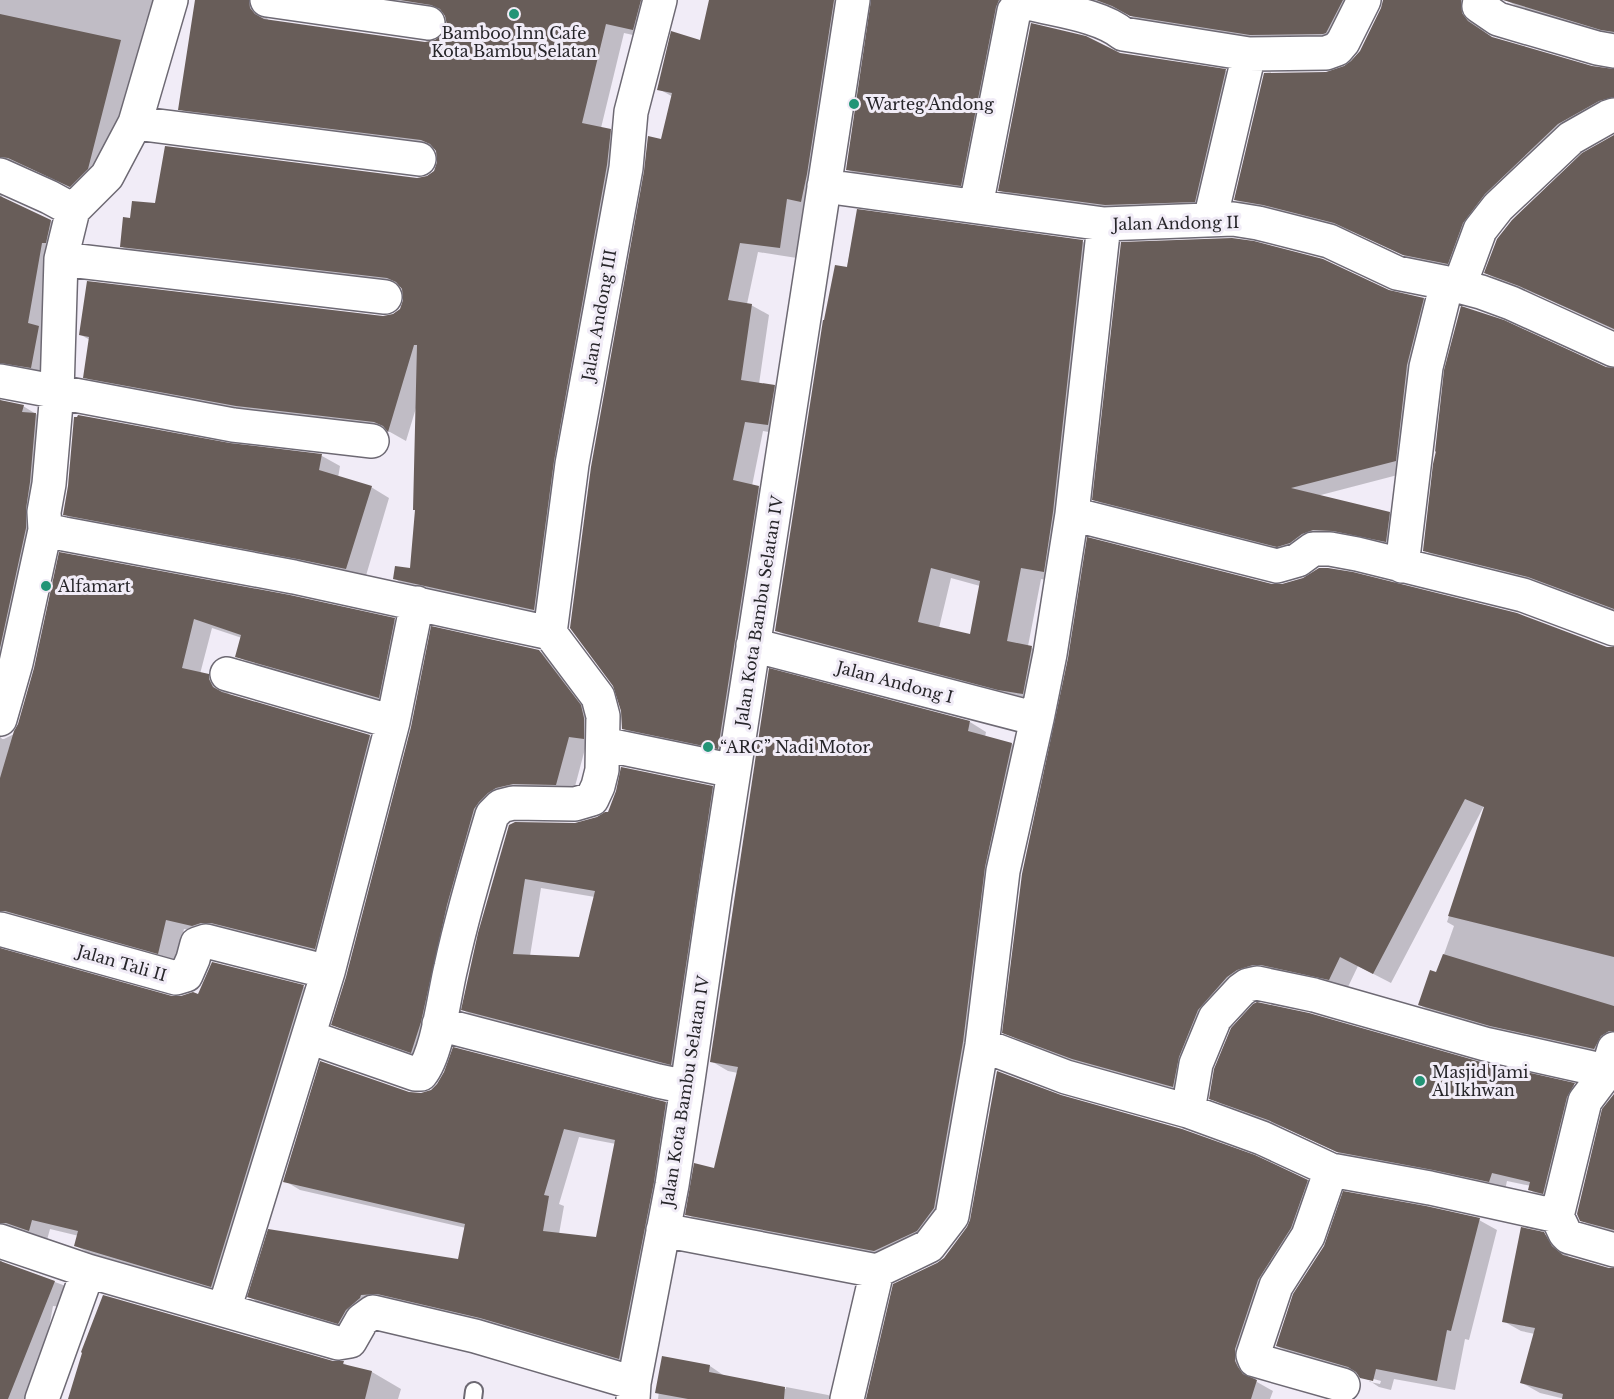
<svg xmlns="http://www.w3.org/2000/svg" width="1614" height="1399" font-family="'Libre Baskerville',serif">
<rect width="100%" height="100%" fill="#f1ecf7"/>
<path fill="#0003" fill-rule="evenodd" d="M0 0H174L165 24 146 21 105 179 88 196 27 167 16 166 0 182Z
M196 0H270L266 9 267 18 269 21 425 43 436 42 444 36 448 26 445 13 352 0H663L651 39 624 33 601 128 610 130 628 141 552 619 413 589 395 579 412 570 417 510 416 408 406 441 390 432 255 416 103 387 85 377 90 340 81 335 383 317 394 315 401 310 405 300 402 287 139 257 121 246 132 220 156 205 417 179 427 177 435 172 439 162 436 149 198 119 180 109Z
M711 0H841L797 258 758 252 747 304 751 305 769 315 759 384 774 386 792 396 786 435 763 431 752 486 758 487 776 498 736 758 641 738 623 728 662 141 673 97 659 89 701 41Z
M873 0H1026L978 195 865 179 847 169Z
M1077 0H1366L1344 43 1269 45 1149 26 1130 15 1105 6Z
M1384 0H1482L1479 25 1486 33 1492 38 1591 67 1614 71V112L1576 134 1465 273 1422 264 1353 232 1282 214 1253 210 1236 200 1327 73 1344 68 1361 51 1382 8Z
M1506 0H1614V37L1525 11Z
M1120 54 1226 71 1244 82 1214 212 1125 215 1018 201 1000 190Z
M1614 137V330L1538 295 1503 283 1486 273Z
M0 191 3 198 51 221 69 231 49 377 0 387Z
M858 211 1083 242 1103 253 1064 583 1041 579 1028 646 1052 659 1043 704 796 642 776 630ZM951 578 980 586 971 636 939 628Z
M1389 291 1424 299 1441 309 1413 471 1317 496 1389 513 1407 524 1404 551 1296 556 1112 509 1094 499Z
M1606 369 1614 370V611L1547 586 1442 560 1424 550Z
M0 398 2 402 23 406 54 425 0 723Z
M229 445 322 456 340 466 338 478 371 487 389 498 365 579 83 524 65 514Z
M61 554 394 620 412 630 397 707 255 666 237 656 242 638 212 628 200 674 208 676 226 686 227 690 230 696 370 736 388 747 332 958 184 929 176 963 0 933V736L2 739H4L14 734 19 725 36 667Z
M1272 586 1614 649V1055L1612 1058 1509 1035 1437 1015 1420 1005 1437 974 1454 926 1447 922 1486 805 1485 804 1391 983 1358 966 1347 989 1255 979 1191 1096 1091 1069 1022 1042 1004 1032Z
M539 651 556 661 597 716 586 745 573 794 514 797 428 1061 350 1034 333 1024Z
M970 722 986 732 985 737 1012 744 1028 754 950 1218 892 1260 703 1224 687 1214 715 1170 738 1073 728 1071 711 1061Z
M712 787 728 796 687 1073 479 1019 463 1010 510 826 575 824 609 814 618 791ZM541 888 595 897 580 958 530 956Z
M0 946 3 951 171 998 199 996 213 964 304 987 322 997 229 1296 94 1256 76 1246 79 1236 50 1229 47 1240 0 1246Z
M1480 1064 1574 1085 1589 1093 1545 1199 1530 1190 1531 1186 1507 1181 1505 1190 1354 1160 1285 1128 1226 1107 1211 1098Z
M409 1093 665 1103 680 1112 634 1367 376 1303 354 1331 264 1305 249 1297 460 1260 466 1228 300 1190 285 1181ZM579 1137 616 1144 598 1239 559 1234 564 1206 559 1204Z
M1060 1096 1307 1181 1324 1191 1252 1372 1257 1382 1273 1391 1270 1399H868L938 1264 945 1259Z
M1614 1096V1234L1599 1230 1581 1220Z
M1479 1220 1497 1230 1469 1340 1465 1339 1455 1390 1394 1379 1391 1390 1379 1387 1359 1374 1295 1356 1277 1346ZM1366 1377 1381 1381 1380 1384 1370 1382Z
M1543 1234 1562 1244 1569 1258 1614 1270V1399H1565L1540 1393 1522 1383 1535 1334 1521 1331 1503 1321Z
M0 1258 3 1263 63 1285 81 1295 76 1309 53 1306 41 1372 30 1399H0Z
M663 1358 710 1366 726 1377 786 1389V1387L828 1395 835 1399H658Z
M333 1363H343L351 1367 372 1372 401 1389 398 1399H69Z"/>
<path fill="#685d59" fill-rule="evenodd" d="M195 0H249L250 8 255 14 264 19 425 42 435 40 443 34 447 25 445 16 440 9 431 5 400 0H641L633 30 606 24 582 123 611 129 607 165 554 461 534 610 393 579 395 566 410 568 415 510H413L417 345H414L388 432 383 426 374 422 236 406 83 378 89 337 79 335 87 281 383 316 393 314 400 309 403 300 402 289 396 282 387 278 120 247 123 217 130 218 132 201 155 203 165 146 417 178 427 176 434 171 437 162 436 151 430 144 421 140 178 110Z
M709 0H834L807 174 801 202 787 199 780 248 740 243 728 300 752 304 741 380 775 385 768 425 745 422 733 480 759 486 718 749 622 729 621 711 613 686 570 628 591 467 644 171 648 136 661 139 672 93 657 90 671 31 700 40Z
M871 0H999L996 7 961 186 846 170Z
M1096 0H1343L1326 33 1323 34 1250 35 1130 16 1112 6Z
M1383 0H1461L1462 13 1468 21 1492 37 1592 66 1614 69V97L1599 101 1558 124 1485 194 1463 223 1448 264 1403 255 1334 223 1263 205 1234 200 1264 73 1326 72 1344 66 1351 61 1360 51 1381 8Z
M1503 0H1614V32L1601 30Z
M0 14 121 40 88 169 70 187 8 158 0 157Z
M1031 23 1086 36 1120 53 1226 69 1195 202 1105 205 998 191Z
M1614 135V329L1519 286 1484 273 1497 239 1512 220 1582 153Z
M0 196 51 220 46 243H42L28 323 39 326 31 368 0 363Z
M857 209 1083 240 1053 512 1044 572 1021 568 1007 641 1032 646 1023 694 998 690 775 631 823 320H824L835 265 847 267ZM931 568 980 581 970 634 918 622Z
M1232 238 1254 241 1323 259 1389 290 1424 298 1407 365 1396 461 1291 488 1390 512 1386 542 1333 531 1313 530 1302 534 1290 543 1277 547 1092 500 1121 242Z
M1461 306 1504 320 1606 367 1614 368V609L1528 577 1423 551 1433 464 1436 451 1435 452 1444 370Z
M0 400 24 405 22 412 36 413 30 482 26 509V528L0 648Z
M78 415 230 443 322 454 319 470 372 486 346 569 297 559 63 515 68 486 74 417H77Z
M1087 537 1272 584H1282L1303 578 1319 568H1328L1353 572 1517 613 1607 647H1614V957L1448 916 1484 807 1465 799 1373 974 1340 957 1329 980 1261 965H1253L1237 970 1227 977 1198 1010 1179 1057 1173 1087 1072 1059 1002 1033 1022 874 1068 658Z
M59 552 290 595 395 618 379 698 235 657 241 635 194 619 182 668 209 674V679L213 687 222 692 370 735 315 949 211 923H201L192 926 166 920 158 954 5 911H0V778L14 731 18 724 34 668Z
M431 626 539 650 581 705 584 718V739L569 737 556 785 513 784 496 788 488 793 479 802 474 809 447 905 421 1022 411 1053 331 1025 346 977 411 727Z
M769 668 970 721 968 731 1012 743 985 867 963 1042 934 1208 917 1231 874 1251 685 1215 694 1163 714 1168 738 1067 710 1062Z
M621 767 713 786 671 1065 461 1010 478 933 509 825 515 822 575 823 597 817 605 812H608L616 791ZM525 879 595 891 579 957 513 954Z
M0 948 172 996H181L193 992 198 994 212 962 304 985 211 1287 74 1246 78 1231 32 1220 29 1231 6 1223H0Z
M1443 954 1614 1006V1031H1609L1601 1036 1594 1049 1490 1026 1418 1005 1430 970 1436 972Z
M1257 1002 1309 1013 1481 1062 1575 1083 1567 1097 1543 1194 1528 1190 1530 1182 1492 1173 1489 1182 1433 1170 1337 1152 1268 1120 1209 1099 1214 1069 1231 1028 1253 1004Z
M453 1047 666 1102 654 1182 619 1359 480 1318 377 1294 361 1295 360 1298 346 1310 338 1324 247 1297 268 1229 458 1259 465 1224 283 1182 320 1061 409 1092 421 1093 431 1090 437 1084 444 1072ZM564 1129 615 1140 596 1237 543 1231 549 1196 544 1195Z
M997 1071 1061 1095 1182 1129 1255 1155 1308 1180 1291 1228 1258 1280 1235 1349V1361L1238 1367 1243 1374 1257 1380 1251 1399H866L893 1284 937 1263 944 1258 967 1227 970 1220Z
M1614 1094V1230L1580 1221 1577 1214 1602 1109Z
M1343 1191 1426 1206 1480 1218 1451 1331 1447 1330 1437 1381 1376 1369 1373 1381 1360 1378 1356 1372 1348 1367 1276 1346 1293 1294 1324 1246Z
M1521 1227 1544 1232 1552 1246 1563 1255 1609 1268H1614V1399H1562L1563 1394 1520 1383 1535 1328 1502 1322Z
M0 1261 55 1281 8 1399H0Z
M103 1295 333 1361H344L343 1364 372 1371 365 1399H68L82 1353 81 1352Z
M662 1356 710 1365 709 1372 785 1387 784 1399H688L655 1393Z"/>
<g fill="none" stroke-linecap="round" stroke-linejoin="round">
<defs>
<path id="lane" d="M473 1399 474 1391"/>
<path id="street" d="M267 0 428 23
M1480 0 1479 6 1498 19 1597 48 1614 51
M135 123 419 159
M0 175 49 197 73 210
M824 186 1104 224 1233 219 1258 223 1329 241 1397 273 1447 283 1481 292 1511 303 1614 350
M976 206 1014 11 1021 4H1032C1061 11 1101 16 1123 34L1249 54 1326 53 1337 49 1343 42 1364 0
M1210 220 1249 54
M61 259 385 297
M1459 287 1480 230 1498 207 1571 138 1608 117 1614 115
M0 381 233 425 372 441
M1072 514 1277 566 1298 560 1313 549H1330L1357 554 1523 595 1614 629
M45 530 64 534 294 577 550 633 598 697 603 716 602 770 598 786 592 799 575 804 513 803 501 806 492 815C477 865 462 916 451 967 444 995 438 1053 421 1074H415L309 1037
M1402 566 1426 367 1447 283
M550 633 572 464 626 168 631 112 660 0
M753 645 1037 719
M227 674 393 722
M0 719 16 663 45 530 44 512 49 484 57 392 61 259 73 210 107 176 135 123 171 0
M603 744 734 771
M0 929 176 978 186 975 193 959 197 944 206 941 328 972
M439 1024 658 1081 687 1087
M982 1045 1066 1077 1188 1111 1262 1138 1331 1170 1430 1188 1557 1216 1565 1233 1569 1237 1614 1250
M1188 1111 1196 1064 1215 1018 1241 990 1248 985 1257 983 1314 995 1485 1044 1614 1073
M1331 1170 1308 1236 1276 1286 1253 1355 1255 1360 1343 1385
M1557 1216 1585 1101 1607 1072 1614 1049
M663 1230 877 1271 929 1246 952 1216 982 1045 1003 871 1037 719 1050 654 1072 514 1104 224
M0 1241 88 1271 338 1343 350 1341 362 1320 373 1312 475 1336 634 1383
M224 1310 328 972 393 722 417 603
M42 1399 88 1271
M633 1399 634 1383 672 1185 687 1087 715 894 853 0
M847 1399 877 1271"/>
</defs>
<use href="#lane" stroke="#6d6973" stroke-width="20"/>
<use href="#street" stroke="#6d6973" stroke-width="36"/>
<use href="#lane" stroke="#fff" stroke-width="16"/>
<use href="#street" stroke="#fff" stroke-width="33"/>
</g>
<g fill="#229476" stroke="#f1ecf7" stroke-width="2">
<circle cx="514" cy="14" r="6"/>
<circle cx="854" cy="104" r="6"/>
<circle cx="46" cy="586" r="6"/>
<circle cx="708" cy="747" r="6"/>
<circle cx="1420" cy="1081" r="6"/>
</g>
<g text-anchor="middle" stroke-width="6" stroke-linejoin="round" paint-order="stroke">
<g font-size="16" fill="#262529" stroke="#f1ecf7" text-anchor="start">
<text x="514" y="39" text-anchor="middle">Bamboo Inn Cafe<tspan x="514" dy="18">Kota Bambu Selatan</tspan></text>
<text x="866" y="110">Warteg Andong</text>
<text x="58" y="592">Alfamart</text>
<text x="720" y="753">“ARC” Nadi Motor</text>
<text x="1432" y="1078">Masjid Jami<tspan x="1432" dy="18">Al Ikhwan</tspan></text>
</g>
<g font-size="16" fill="#262529" stroke="#f1ecf7">
<text transform="translate(1176 223) rotate(-1)" y="6">Jalan Andong II</text>
<text transform="translate(599 315) rotate(-80)" y="6">Jalan Andong III</text>
<text transform="translate(759 611) rotate(-81)" y="6">Jalan Kota Bambu Selatan IV</text>
<text transform="translate(895 682) rotate(15)" y="6">Jalan Andong I</text>
<text transform="translate(122 963) rotate(16)" y="6">Jalan Tali II</text>
<text transform="translate(685 1091) rotate(-81)" y="6">Jalan Kota Bambu Selatan IV</text>
</g>
</g>
</svg>
